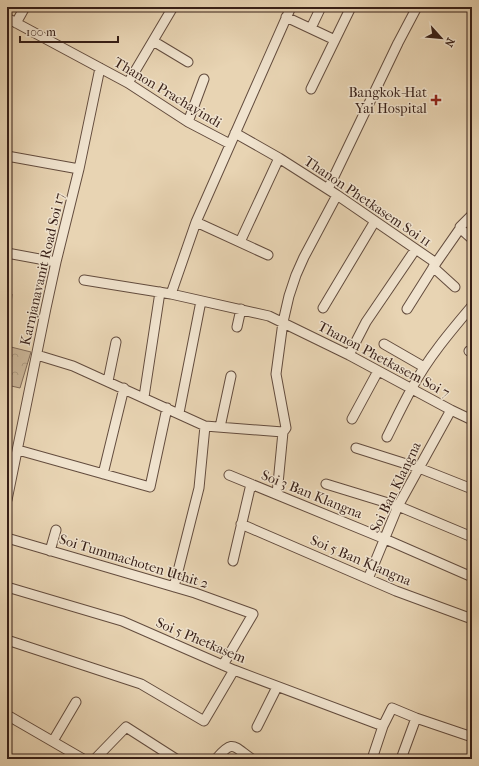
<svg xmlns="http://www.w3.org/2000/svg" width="479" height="766" font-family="'IM FELL French Canon',serif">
<defs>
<pattern id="forest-crowns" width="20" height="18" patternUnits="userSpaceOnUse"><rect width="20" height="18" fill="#cab598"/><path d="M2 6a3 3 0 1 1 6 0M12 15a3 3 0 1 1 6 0" fill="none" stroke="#ae9b82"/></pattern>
</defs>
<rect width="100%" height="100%" fill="#e8d4b3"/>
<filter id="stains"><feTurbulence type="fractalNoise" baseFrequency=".005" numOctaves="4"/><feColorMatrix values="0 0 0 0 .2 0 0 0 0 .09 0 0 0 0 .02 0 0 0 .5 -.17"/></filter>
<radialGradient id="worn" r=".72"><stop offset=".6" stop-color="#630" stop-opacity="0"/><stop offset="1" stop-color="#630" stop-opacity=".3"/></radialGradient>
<path fill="url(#forest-crowns)" stroke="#806a58" d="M7 293 12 294 7 346 31 352 20 388 7 385Z"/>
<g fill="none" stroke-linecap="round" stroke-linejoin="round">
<defs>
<path id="minor" d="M286 17 335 40
M7 18 128 83 188 122 230 144
M16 23 25 7
M311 28 321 7
M153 41 188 62
M128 83 173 7
M311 89 351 7
M188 122 204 79
M235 133 279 158 337 195 436 263 459 230H462L472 239
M7 156 79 169
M328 189 398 43 417 7
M196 222 268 255
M460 227 472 215
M240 242 279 158
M7 253 56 262
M433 267 455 287
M84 280 171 294 269 316 349 355 451 410 472 420
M171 294 196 222 291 7
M323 308 375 221
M407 309 436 263
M237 327 241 309
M384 344 424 367
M469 351 472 353
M37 355 73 366 205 426 283 432
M349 355 366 322 415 250
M108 381 116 342
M144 397 160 292
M179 413 201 301
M352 419 378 371
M220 427 231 376
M387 437C395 421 403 404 412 388 428 358 450 332 472 306
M356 448 419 468 472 489
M18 450 150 487 167 408
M103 474 124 388
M229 475 385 539 472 577
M326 484 398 506 472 537
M277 494 283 432 286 428 276 374 283 322 289 296 296 275 304 257 337 195
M7 500 46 308 56 262 79 169 100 68
M241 524 396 591 472 619
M7 538 195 593 253 614 223 665
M50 551 56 530
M233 561 251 484
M368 579 398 506 451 410
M7 587 122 621 234 670 383 726
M174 587 199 488 205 426
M7 640 141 684 204 721 234 670
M7 715 83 759
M257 727 277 687
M53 741 76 702
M95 759 126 727 176 759
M216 759C233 739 233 746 252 759
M372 759 383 726 392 708 416 718 472 737
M401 759 416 718"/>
</defs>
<use href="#minor" stroke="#634c3e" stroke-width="11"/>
<use href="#minor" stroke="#f0e3ce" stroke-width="9"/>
</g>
<path fill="#8f2418" stroke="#f0e3ce" stroke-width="1.5" d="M434 94h4v4h4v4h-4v4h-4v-4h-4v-4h4z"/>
<g text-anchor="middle" stroke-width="3" stroke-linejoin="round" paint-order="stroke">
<g font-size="14" fill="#371f17" stroke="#f0e3ce">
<text transform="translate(168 92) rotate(31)" y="5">Thanon Prachayindi</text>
<text transform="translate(368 201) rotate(34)" y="5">Thanon Phetkasem Soi 11</text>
<text transform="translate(42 269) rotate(-77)" y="5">Karnjanavanit Road Soi 17</text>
<text transform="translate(384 359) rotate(28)" y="5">Thanon Phetkasem Soi 7</text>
<text transform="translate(395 487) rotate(-64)" y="5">Soi Ban Klangna</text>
<text transform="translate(312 494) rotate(22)" y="5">Soi 3 Ban Klangna</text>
<text transform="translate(361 560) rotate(23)" y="5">Soi 5 Ban Klangna</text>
<text transform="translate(134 561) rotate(17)" y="5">Soi Tummachoten Uthit 2</text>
<text transform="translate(201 640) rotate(23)" y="5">Soi 5 Phetkasem</text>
</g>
<g font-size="14" fill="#371f17" stroke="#f0e3ce" text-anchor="end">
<text x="427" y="97">Bangkok-Hat<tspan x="427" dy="16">Yai Hospital</tspan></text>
</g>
</g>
<rect width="479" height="766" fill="none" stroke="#e8d4b3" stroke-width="24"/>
<rect x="8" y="8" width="463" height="750" fill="none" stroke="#371f17" stroke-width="2"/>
<rect x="12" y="12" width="455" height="742" fill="none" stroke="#371f17"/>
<g transform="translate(441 38) rotate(117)" stroke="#f0e3ce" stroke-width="3" paint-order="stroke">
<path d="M0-3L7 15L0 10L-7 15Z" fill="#371f17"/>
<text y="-6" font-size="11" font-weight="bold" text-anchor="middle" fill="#371f17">N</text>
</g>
<path d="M20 36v6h98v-6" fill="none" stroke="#371f17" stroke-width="2"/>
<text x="26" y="36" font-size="12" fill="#371f17" stroke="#f0e3ce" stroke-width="3" paint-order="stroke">100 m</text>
<rect width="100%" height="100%" filter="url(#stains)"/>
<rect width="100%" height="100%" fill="url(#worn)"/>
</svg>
